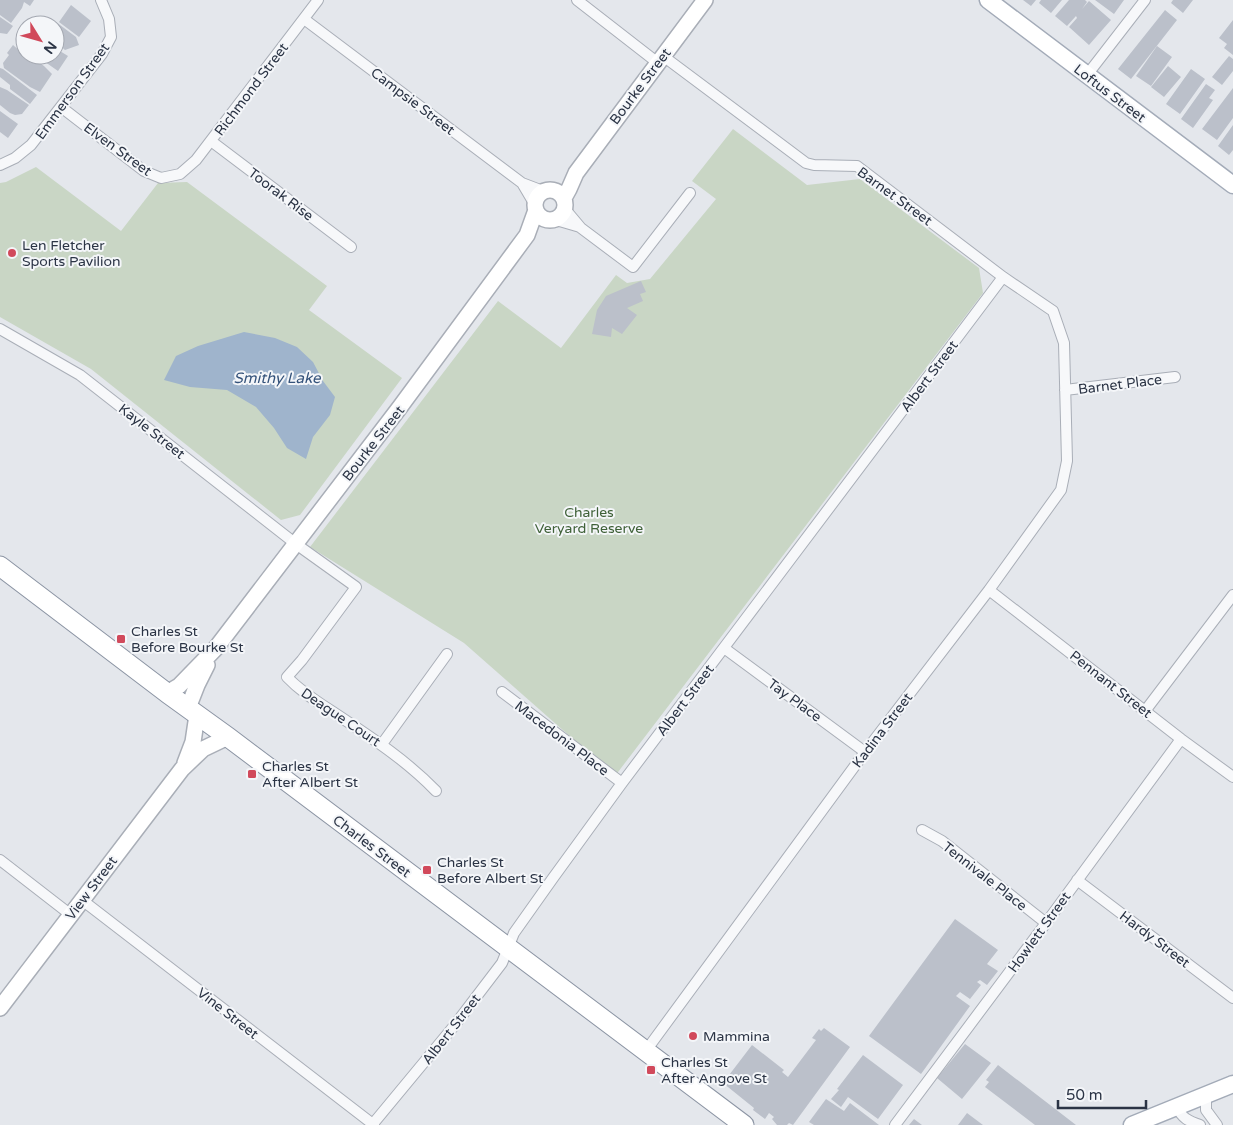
<svg xmlns="http://www.w3.org/2000/svg" width="1233" height="1125" font-family="'Varela Round',sans-serif">
<rect width="100%" height="100%" fill="#e4e7ec"/>
<path fill="#c9d6c5" d="M733 129 807 185 860 179 979 268 983 293 615 776 464 643 310 547 498 301 561 348 616 275 627 283 650 279 716 199 692 181Z
M36 167 121 231 158 183 187 182 327 286 309 310 402 378 300 515 281 520 91 369 0 317V183L6 182Z"/>
<path fill="#9fb4cc" d="M244 332 275 338 297 347 313 362 323 381 335 397 330 415 313 437 306 459 287 448 274 428 256 407 227 390 190 387 164 380 176 356 198 346Z"/>
<path fill="#bbc0ca" d="M0 0H34L30 6 24 2 22 8 11 23 0 15Z
M1023 0H1036L1031 6Z
M1041 0H1062L1051 13 1039 3Z
M1069 0H1085L1087 2 1082 9 1089 1 1111 20 1089 45 1069 27 1077 18 1076 16 1067 26 1055 16Z
M1095 0H1124L1114 14Z
M1173 0H1193L1183 13 1171 3Z
M71 5 91 21 79 37 59 22Z
M1165 10 1177 20 1131 79 1118 69Z
M0 17 13 26 7 34 0 33Z
M1233 20V55L1224 48 1227 44 1219 38Z
M56 22 76 37 79 45 65 50 55 41V25Z
M13 45 21 52 25 53V55H29L44 66 52 74 40 92 30 87 4 68 3 63 9 55 7 53Z
M1157 46 1172 57 1151 86 1136 76Z
M55 48 68 56 58 71 38 57 39 55H55Z
M1229 56 1233 59V71L1222 85 1212 77Z
M1168 66 1181 77 1164 97 1151 87Z
M0 68 3 69 37 95 30 104 10 89V85L0 77Z
M1191 69 1205 79 1180 114 1166 104Z
M1206 84 1215 90 1209 98 1213 100 1193 128 1181 119Z
M0 87 7 90 29 105 22 114 15 115 10 113 0 105Z
M1233 88V118L1217 140 1202 129Z
M0 111 18 124 8 138 0 132Z
M1233 125V150L1229 155 1218 146Z
M641 281 646 292 640 294 643 301 627 308 637 315 622 334 612 328 611 337 592 334 597 310 606 296Z
M955 919 998 950 987 964 998 971 987 985 980 980 977 982 981 985 970 999 960 992 956 996 970 1006 921 1074 869 1036Z
M824 1028 850 1047 793 1125 789 1123 787 1125H777L772 1119 774 1117 769 1113 765 1119 753 1110 754 1108 723 1083 752 1045 784 1070 782 1072 788 1077 816 1040 812 1038 819 1029 821 1031Z
M965 1044 991 1063 962 1099 937 1078Z
M863 1055 903 1085 878 1119 848 1097 841 1107 831 1099 839 1090 837 1089Z
M998 1065 1076 1125H1035L985 1087 989 1082 986 1080Z
M826 1099 844 1111 850 1103 879 1125H814L809 1122Z
M967 1113 983 1125H958Z
M914 1119 922 1125H909Z"/>
<g fill="none" stroke-linecap="round" stroke-linejoin="round">
<defs>
<path id="street" d="M577 0 658 63
M304 19 522 183 543 191
M1087 75 1145 0
M61 107 144 171 161 178 180 174 196 160 318 0
M211 141 351 247
M0 165 15 158 31 145 102 54 111 37 109 19 101 0
M522 183 535 205
M565 209 581 228 633 267 690 193
M556 220 580 227
M0 329 80 375 296 544 356 587 302 660 287 677C303 694 323 705 342 718 375 740 408 762 436 791
M1065 390 1175 377
M989 590 1181 739 1233 777
M724 648 865 752
M502 692 622 783
M1145 711 1233 595
M382 744 447 654
M922 830 942 841 1046 923
M0 860 71 915
M1077 880 1233 998
M82 900 374 1125
M645 1052 865 752 989 590 1061 490 1067 461 1064 343 1053 311 1003 277 857 166 814 165 806 163 663 56
M1206 1094V1110L1217 1125
M1177 1107C1182 1118 1188 1121 1200 1125
M372 1125 454 1026 502 963 514 933 553 878 622 783 1003 277
M895 1125 1046 923 1181 739"/>
<path id="secondary" d="M535 205a15 15 0 1 1 30 0a15 15 0 1 1-30 0Z
M564 198 569 189 576 173 705 0
M167 693 179 686 216 648 400 407 527 235 536 210
M188 708 197 685 207 665
M185 763 193 742 197 715
M0 1008 182 769 203 749 228 737"/>
<path id="primary" d="M988 0 1233 185
M1132 1125 1233 1084"/>
<path id="highway" d="M0 566 167 693 228 737 744 1125"/>
</defs>
<use href="#street" stroke="#a9aeb7" stroke-width="12"/>
<use href="#secondary" stroke="#a9aeb7" stroke-width="18"/>
<use href="#primary" stroke="#a3abb8" stroke-width="19"/>
<use href="#highway" stroke="#8b94a3" stroke-width="21"/>
<use href="#street" stroke="#f7f8fa" stroke-width="10"/>
<use href="#secondary" stroke="#fff" stroke-width="15"/>
<use href="#primary" stroke="#fff" stroke-width="16"/>
<use href="#highway" stroke="#fff" stroke-width="19"/>
</g>
<g fill="#d1495b" stroke="#f4f6f9" stroke-width="2">
<circle cx="12" cy="253" r="5"/>
<rect x="116" y="634" width="10" height="10" rx="2.5"/>
<rect x="247" y="769" width="10" height="10" rx="2.5"/>
<rect x="422" y="865" width="10" height="10" rx="2.5"/>
<circle cx="693" cy="1036" r="5"/>
<rect x="646" y="1065" width="10" height="10" rx="2.5"/>
</g>
<g text-anchor="middle" stroke-width="4" stroke-linejoin="round" paint-order="stroke">
<g font-size="14" fill="#2b3445" stroke="#f4f6f9">
<text transform="translate(640 86) rotate(-53)" y="5">Bourke Street</text>
<text transform="translate(251 89) rotate(-53)" y="5">Richmond Street</text>
<text transform="translate(72 91) rotate(-54)" y="5">Emmerson Street</text>
<text transform="translate(1110 93) rotate(37)" y="5">Loftus Street</text>
<text transform="translate(413 101) rotate(37)" y="5">Campsie Street</text>
<text transform="translate(118 149) rotate(36)" y="5">Elven Street</text>
<text transform="translate(281 194) rotate(37)" y="5">Toorak Rise</text>
<text transform="translate(895 196) rotate(36)" y="5">Barnet Street</text>
<text transform="translate(929 376) rotate(-53)" y="5">Albert Street</text>
<text transform="translate(1120 384) rotate(-7)" y="5">Barnet Place</text>
<text transform="translate(152 431) rotate(38)" y="5">Kayle Street</text>
<text transform="translate(373 443) rotate(-52)" y="5">Bourke Street</text>
<text transform="translate(1111 684) rotate(38)" y="5">Pennant Street</text>
<text transform="translate(685 700) rotate(-53)" y="5">Albert Street</text>
<text transform="translate(795 700) rotate(36)" y="5">Tay Place</text>
<text transform="translate(341 717) rotate(34)" y="5">Deague Court</text>
<text transform="translate(882 730) rotate(-53)" y="5">Kadina Street</text>
<text transform="translate(562 738) rotate(37)" y="5">Macedonia Place</text>
<text transform="translate(372 846) rotate(37)" y="5">Charles Street</text>
<text transform="translate(985 876) rotate(38)" y="5">Tennivale Place</text>
<text transform="translate(91 888) rotate(-53)" y="5">View Street</text>
<text transform="translate(1039 932) rotate(-54)" y="5">Howlett Street</text>
<text transform="translate(1155 939) rotate(37)" y="5">Hardy Street</text>
<text transform="translate(228 1013) rotate(38)" y="5">Vine Street</text>
<text transform="translate(451 1029) rotate(-52)" y="5">Albert Street</text>
</g>
<g font-size="14" fill="#2b3445" stroke="#f4f6f9" text-anchor="start">
<text x="22" y="250">Len Fletcher<tspan x="22" dy="16">Sports Pavilion</tspan></text>
<text x="131" y="636">Charles St<tspan x="131" dy="16">Before Bourke St</tspan></text>
<text x="262" y="771">Charles St<tspan x="262" dy="16">After Albert St</tspan></text>
<text x="437" y="867">Charles St<tspan x="437" dy="16">Before Albert St</tspan></text>
<text x="703" y="1041">Mammina</text>
<text x="661" y="1067">Charles St<tspan x="661" dy="16">After Angove St</tspan></text>
</g>
<g font-size="14" fill="#3f6138" stroke="#f4f6f9">
<text x="589" y="517">Charles<tspan x="589" dy="16">Veryard Reserve</tspan></text>
</g>
<g font-size="15" font-style="italic" fill="#34527a" stroke="#f4f6f9">
<text x="277" y="383">Smithy Lake</text>
</g>
</g>
<g transform="translate(40 40) rotate(127)"><circle r="24" fill="#f4f6f9" stroke="#a4a8b1"/>
<path d="M0-4L9 19L0 12L-9 19Z" fill="#d1495b"/>
<text y="-8" font-size="14" font-weight="bold" text-anchor="middle" fill="#2b3445">N</text>
</g>
<path d="M1058 1100v8h88v-8" fill="none" stroke="#2b3445" stroke-width="2.5"/>
<text x="1066" y="1100" font-size="15" fill="#2b3445" stroke="#f4f6f9" stroke-width="4" paint-order="stroke">50 m</text>
</svg>
